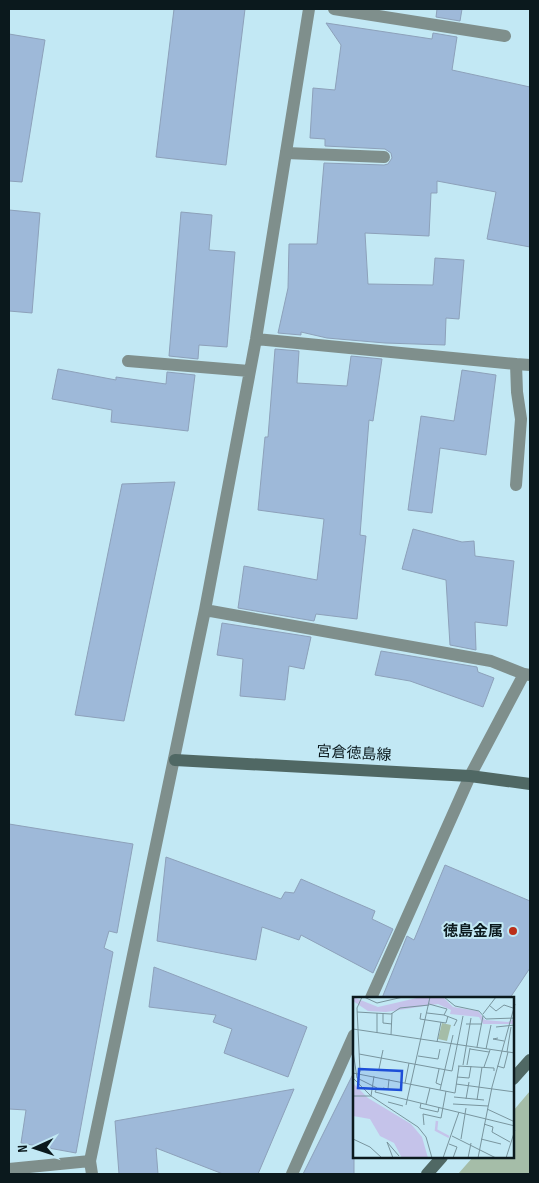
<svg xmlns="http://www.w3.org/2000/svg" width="539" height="1183" font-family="'Sofia Sans Condensed','Noto Sans JP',sans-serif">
<rect width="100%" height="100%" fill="#c2e8f4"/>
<path fill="#a5bda8" d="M530 1091V1174H458L473 1157H513V1111Z"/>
<path fill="#9eb9d9" stroke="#8da1ba" d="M174 9H245L226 165 156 157Z
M437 9H462L460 21 436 17Z
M326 23 432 39 433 33 457 37 452 70 530 87V247L487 239 496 192 437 181V193H431L429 236 365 233 368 284 433 285 435 258 464 260 459 319 446 318 445 345 385 343 327 338 301 332V335L278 333 288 288 289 244H317L324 163 384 165 388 164 392 158 391 153 385 149 325 146V139L310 138 313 88 335 90 341 45Z
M9 34 45 40 22 182 9 181Z
M9 210 40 213 32 313 9 311Z
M181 212 212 215 209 250 235 252 227 347 199 345 198 359 169 356Z
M275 349 299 351 297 383 347 386 351 356 382 359 373 421 369 420 360 535 366 536 357 619 316 614 314 621 238 608 244 566 317 580 324 519 258 510 265 437H268Z
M58 369 116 380V377L166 384 167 372 195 375 188 431 111 422 112 410 52 399Z
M462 370 496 375 486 455 440 448 432 513 408 510 421 416 454 421Z
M175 482 124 721 75 715 122 484Z
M413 529 462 542 474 541 475 556 514 561 507 626 475 622 476 650 450 645 446 580 402 569Z
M222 623 311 637 304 669 289 666 285 700 240 696 243 659 217 655Z
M381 651 477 667 478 672 494 678 483 707 410 681 375 675Z
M9 824 133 844 117 933 109 931 104 948 113 952 76 1153 21 1143 26 1110 9 1109Z
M166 857 281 899 285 892 294 893 301 879 375 911 372 919 393 929 373 973 301 935 299 940 262 927 256 960 157 941Z
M445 865 530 901V968L510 998H382L407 936 414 940Z
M154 967 307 1027 288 1077 224 1053 232 1029 213 1022 216 1015 149 1007Z
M354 1072V1174H303Z
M294 1089 258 1174H223L156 1148 158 1174H119L115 1121Z"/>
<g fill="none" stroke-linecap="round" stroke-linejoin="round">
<path stroke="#7f8f8c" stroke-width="12" d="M286 153 384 157"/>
<path stroke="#7f8f8c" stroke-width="12" d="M334 9 505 36
M256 339 516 364 517 392 521 419 516 485
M128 361 249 371
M516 364 530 365
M205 610 491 661 524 674
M371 998 470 776 524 674 530 675
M9 1169 90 1161
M92 1174 90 1161 205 610 256 339 309 9
M292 1174 354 1035"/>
<path stroke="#506864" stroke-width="12" d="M175 760 470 776 530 784
M513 1079 530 1060
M427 1174 442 1157"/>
</g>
<circle fill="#bb2f19" stroke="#c2e8f4" stroke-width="2" cx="513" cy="931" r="5"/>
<g text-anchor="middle" stroke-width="4" stroke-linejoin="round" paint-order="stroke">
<g font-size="15" fill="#0b191d" stroke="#c2e8f4">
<text transform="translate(354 753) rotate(3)" y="5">宮倉徳島線</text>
</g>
<g font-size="15" font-weight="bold" fill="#0b191d" stroke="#c2e8f4" text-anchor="end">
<text x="503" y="936">徳島金属</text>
</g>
</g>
<g transform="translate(353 997)">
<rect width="161" height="161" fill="#c2e8f4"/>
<path d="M89 26 98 28 94 44 85 42Z" fill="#a5bda8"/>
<path d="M0 0 25 10 68 0 91 1 100 10 125 14 132 23 155 25 161 22V27H130L126 20 97 17 98 13 85 7 33 15 15 14 0 4ZM0 86 15 101 58 127 69 140 75 161H49L41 146 27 139 17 122 0 119Z" fill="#c5c3ea"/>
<path fill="none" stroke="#c5c3ea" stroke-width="2.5" d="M84 124 83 133 96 140"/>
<path fill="none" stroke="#79959e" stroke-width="1" d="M11 0 24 6 50 0M91 0 102 9 126 14 133 22 162 21M76 7 94 12 91 18 104 23 101 29M136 8 143 14 151 8 160 11M4 15 38 17 47 11 76 8M30 16V26L39 27M68 16 67 22 93 26 95 19M74 16 91 18M130 17 143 0M113 27H129M143 30 162 28M0 32 162 56M24 36V16M38 38 39 16M145 41 140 42 151 44M84 45 88 25M124 50 130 19M117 52 136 55M133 52 138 28M0 54 4 81 24 91 22 95 162 129M154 55 158 30M6 57 99 74 110 19M65 59 85 62 87 52M110 68 118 21M114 68 117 51M105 69 141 71V74M144 69 151 71 155 55M131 70 137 53M26 72 30 53M86 72 83 86 88 88M7 75 4 11 9 0M0 76 102 96 106 69M104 80 116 81 118 69M0 81 18 99M52 86 56 66M103 87 162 95M30 91 35 92 36 82M87 93 100 38M0 99H18L65 130 73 140 79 161M18 99 21 79M101 100 131 103M113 102 116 85M124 103 129 70M35 105 50 109M68 106 67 111 85 115 86 110M73 107 77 91M100 107 135 109M53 108 77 0M134 112 162 125M131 127 140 130 139 135 157 145M71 128 70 117 88 121 93 94M99 139 143 161M0 142 17 150 29 161M108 142 113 111M128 142 148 147M96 147 104 150 100 161M40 161 34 145 46 159M90 161 106 115M115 161 118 146M125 161 139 90 162 7M153 161 162 133"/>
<path fill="#1d4ed8" fill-opacity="0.15" stroke="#1d4ed8" stroke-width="2.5" d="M6 72 49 74 48 93 5 91Z"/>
<rect width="161" height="161" fill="none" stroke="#0b191d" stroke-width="2.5"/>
</g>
<rect width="539" height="1183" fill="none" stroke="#0b191d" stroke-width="20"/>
<g transform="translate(35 1148) rotate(267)" stroke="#c2e8f4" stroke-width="4" paint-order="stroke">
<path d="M0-4L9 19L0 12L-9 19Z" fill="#0b191d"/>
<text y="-8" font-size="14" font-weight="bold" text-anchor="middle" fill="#0b191d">N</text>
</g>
</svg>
